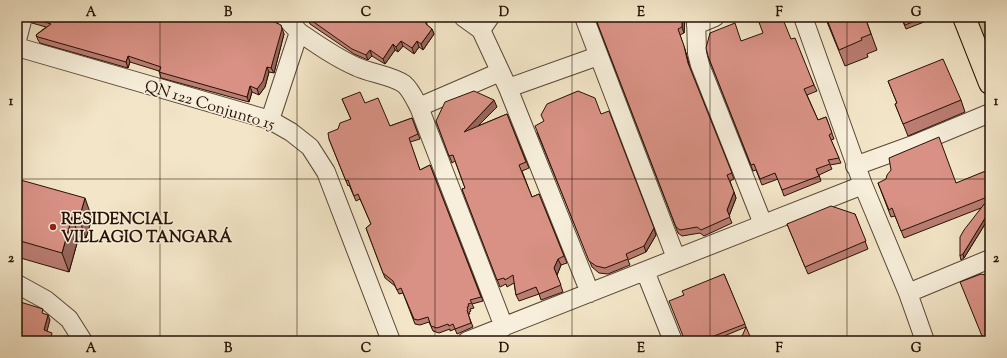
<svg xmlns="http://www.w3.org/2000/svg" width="1007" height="358" font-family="'Sorts Mill Goudy',serif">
<rect width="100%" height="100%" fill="#f3e6c8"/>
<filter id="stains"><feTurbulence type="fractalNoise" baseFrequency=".005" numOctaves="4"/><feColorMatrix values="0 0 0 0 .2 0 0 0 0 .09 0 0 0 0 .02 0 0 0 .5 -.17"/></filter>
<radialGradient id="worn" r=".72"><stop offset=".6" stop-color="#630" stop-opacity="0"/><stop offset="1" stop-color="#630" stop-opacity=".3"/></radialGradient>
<path fill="#bfc493" stroke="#736a4c" d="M965 17H990V80Z"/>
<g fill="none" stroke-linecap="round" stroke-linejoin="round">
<defs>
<path id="street" d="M463 17 481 30
M490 17 481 30 508 88 590 293
M584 17 676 258
M696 17 697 53 700 65 763 224
M696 25 715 17
M299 32C318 45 336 58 357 67 370 73 393 76 404 84 411 90 415 100 419 107L504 327
M17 40 23 17
M17 47 270 120 291 132 310 147 326 172 391 341
M508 88 598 56
M419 107 500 72
M270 120 299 32 285 17
M855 166 913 145 990 113
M863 185 908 293 925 341
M645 271 673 341
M17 284 46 300 69 319 83 341
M908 293 990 259
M467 341 863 185 803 17"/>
<path id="primary" d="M964 17 990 83"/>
</defs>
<use href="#street" stroke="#5a4636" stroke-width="20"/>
<use href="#primary" stroke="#271105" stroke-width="24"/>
<use href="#street" stroke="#f7efdb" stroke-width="18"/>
<use href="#primary" stroke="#f3e6c8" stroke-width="22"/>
</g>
<path fill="#ba7d72" stroke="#271105" d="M30 17 174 20 272 17 273 21 284 34 274 73 269 72 265 87 259 95 252 92 249 102 161 78 159 71 130 62 128 68 40 43 38 40 36 35 46 27 32 23Z
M309 17H426L427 25 432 29 434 34 423 50 419 47 414 54 403 46 398 52 395 50 385 64 372 56 368 60 354 54 310 24 308 18Z
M595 17H685L684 33 680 35 686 53 690 68 734 179 730 181 736 198 729 216 732 223 704 236 700 233 682 236 678 233Z
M825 17H865L877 50 867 54 868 57 845 66Z
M901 17 923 18 924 22 906 29Z
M791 39 817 91 807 95 818 120 826 117 834 139 831 140 841 163 830 165 832 169 819 175 821 181 784 196 778 179 762 185 756 170 753 171 708 56 741 41Z
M888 81 961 100 965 112 908 136 895 104 897 103Z
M342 99 365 103 390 126 412 118 420 139 410 142 420 170 430 165 483 301 472 304 474 308 470 309 471 311 469 312 470 314H468L473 327 457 334 455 329 450 331V329L439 333 433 331 429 322 420 325 415 324 403 293 399 294 395 286 385 278 366 228 371 224 360 199 356 201 349 185 348 186 329 139 338 129 351 119Z
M497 107 478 126 507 114 529 168 522 171 532 197 539 194 567 263 561 265 557 275 563 292 541 300 539 294 519 301 516 295 514 283 507 287 506 284 500 287 462 189 465 188 455 161 452 163 436 121Z
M601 114 656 235 646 252 628 260 630 265 608 274 599 273 592 267 537 132Z
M990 175V204L988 205 990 206V216L964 258 961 260 960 256 981 208 904 238 895 216 891 217 878 183H956Z
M17 179 92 218 86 238 79 236 69 272 17 257Z
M855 214 868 249 808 274 787 224Z
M724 274 746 327 712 341H685L683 295Z"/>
<path fill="#97665c" stroke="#271105" d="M682 17H685L684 33 682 27Z
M281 25 284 34 274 73 271 68Z
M432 29 434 34 423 50 421 44Z
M401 41 403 46 398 52 396 47Z
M417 41 419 47 414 54 412 48Z
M393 44 395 50 385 64 383 59Z
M684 46 686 53 690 69 688 63Z
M370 50 372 56 368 60 366 55Z
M128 56 130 62 128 68 126 62Z
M267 67 269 72 265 87 259 95 257 89Z
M250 86 252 92 249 102 247 97Z
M494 100 497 107 466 138 464 132Z
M734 192 736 198 729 216 727 210Z
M85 198 92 218 86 238 79 219Z
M990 210V216L964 258 963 254Z
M72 217 79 236 69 272 62 253Z
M654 228 656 235 646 252 644 246Z
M558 259 561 265 557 275 554 268Z
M48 315 50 320 46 335 44 330Z"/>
<path fill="#d89184" stroke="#271105" d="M30 17H162L174 20 175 17H271L270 20 281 25 282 29 271 68 267 67 263 81 257 89 250 86 247 97 159 72 161 67 128 56 126 62 38 37 36 35 51 24Z
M309 17H425L426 24 432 29 421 44 417 41 412 48 401 41 396 47 393 44 383 59 370 50 366 55 352 49 308 18Z
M595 17H682V27L678 29 684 46 688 63 732 173 727 175 734 192 727 210 730 217 701 230 697 227 680 230 676 227Z
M757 17H782L791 39 795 38 814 85 804 89 818 120 826 117 832 133 829 135 839 158 828 160 830 164 816 169 819 176 782 190 775 173 760 179 754 164 751 165 708 56 706 48 710 33 735 23 741 41 763 33Z
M826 17H865L871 34 861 38 862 40 839 50Z
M901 17H922L923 18 905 25Z
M943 59 961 100 903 124 895 104 897 103 888 81Z
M474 91 494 100 464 132 507 114 526 162 519 165 532 197 539 194 564 256 558 259 554 268 561 285 539 294 536 287 516 295 513 275 505 280 504 278 497 280 462 189 465 188 453 155 449 156 436 121 445 102Z
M578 91 595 98 601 114 609 111 654 228 644 246 626 254 628 259 605 268 596 266 589 261 535 126 544 121 541 115 547 104Z
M360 92 365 103 378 98 390 126 412 118 418 134 409 138 420 170 430 165 481 297 470 300 472 303 468 304 469 306 467 307 468 309 467 310 471 323 455 329 453 324 449 326 448 324 437 328 431 326 428 317 418 320 414 319 401 288 397 290 393 281 383 273 366 228 371 224 358 194 354 196 348 180 346 181 329 139 328 133 338 129 340 123 351 119 342 99Z
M939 137 956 183 988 170 990 175V196L901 231 892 208 889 210 878 183 886 179 887 175 891 170 889 158Z
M17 179 85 198 79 219 72 217 62 253 17 240Z
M985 203 990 206V210L963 254 960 256V237L964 230Z
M831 206 855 214 866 241 805 267 787 224Z
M724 274 745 324 701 341H685L669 301 684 295 682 291Z
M981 274 990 276V341H984L960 282Z
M17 301 43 309 42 313 48 315 44 330 52 333 51 337 56 339 55 341H17Z
M746 327 752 341H740Z"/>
<path fill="none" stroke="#271105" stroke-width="1" stroke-opacity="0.55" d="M160 17V341M297 17V341M435 17V341M572 17V341M710 17V341M847 17V341M17 179H990"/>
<circle fill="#8f2418" stroke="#f7efdb" stroke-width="1.5" cx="53" cy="227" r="4"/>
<g text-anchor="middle" stroke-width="3" stroke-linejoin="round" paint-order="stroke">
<g font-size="16" fill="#271105" stroke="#f7efdb">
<text transform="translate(210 104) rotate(17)" y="6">QN 122 Conjunto 15</text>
</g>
<g font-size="16" font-weight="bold" fill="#271105" stroke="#f7efdb" text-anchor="start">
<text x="61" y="224">RESIDENCIAL<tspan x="61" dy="18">VILLAGIO TANGARÁ</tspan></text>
</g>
</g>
<rect width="1007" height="358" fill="none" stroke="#f3e6c8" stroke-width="44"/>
<rect x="22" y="22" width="963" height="314" fill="none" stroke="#271105" stroke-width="1.5"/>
<g font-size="13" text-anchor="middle" font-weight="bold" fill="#271105">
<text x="91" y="16">A</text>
<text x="228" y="16">B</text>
<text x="366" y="16">C</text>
<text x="504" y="16">D</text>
<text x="641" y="16">E</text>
<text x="779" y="16">F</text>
<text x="916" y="16">G</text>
<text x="11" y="105">1</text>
<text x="996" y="105">1</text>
<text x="11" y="262">2</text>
<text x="996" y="262">2</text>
<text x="91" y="352">A</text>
<text x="228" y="352">B</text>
<text x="366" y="352">C</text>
<text x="504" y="352">D</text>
<text x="641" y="352">E</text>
<text x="779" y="352">F</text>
<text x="916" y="352">G</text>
</g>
<rect width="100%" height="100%" filter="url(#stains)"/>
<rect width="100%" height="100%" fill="url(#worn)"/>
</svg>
